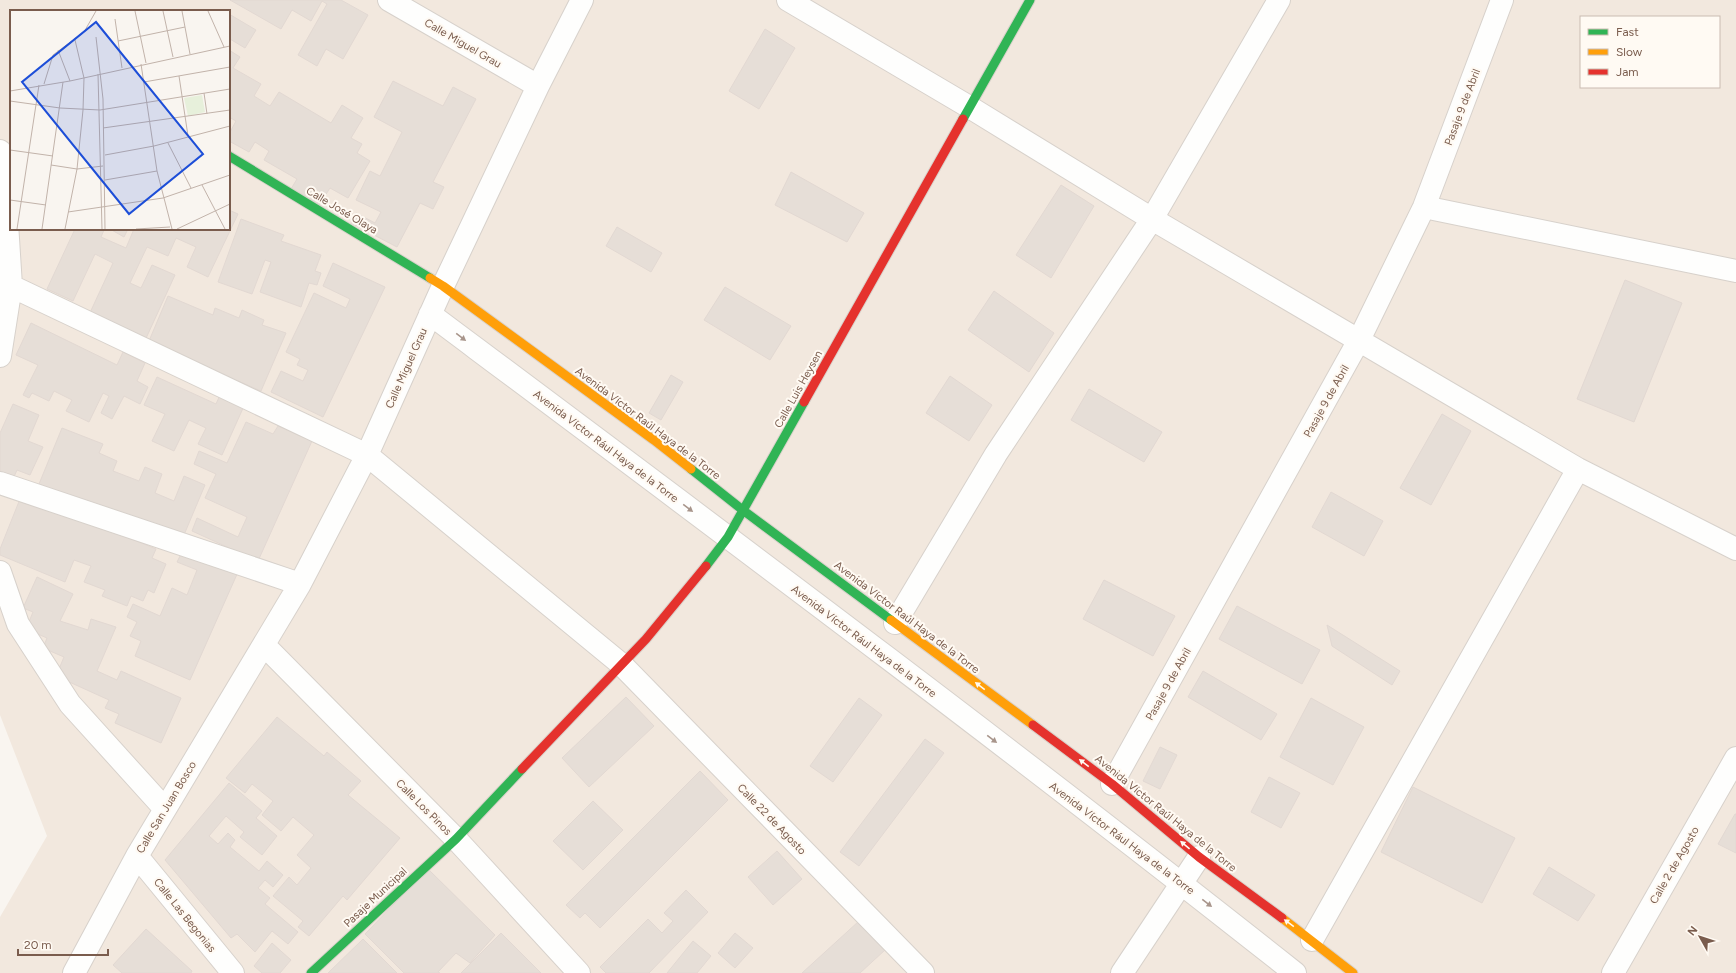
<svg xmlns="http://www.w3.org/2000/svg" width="1736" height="973" font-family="Figtree,sans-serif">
<rect width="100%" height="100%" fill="#f9f5f0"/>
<path fill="#f2e8de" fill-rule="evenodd" d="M0 0H1736V973H0V917L47 836 0 715ZM11 11H229V229H11ZM1581 17H1719V87H1581Z"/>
<path fill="#e6ded7" stroke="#e2d8d2" d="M230 0H341L368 15 343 59 326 49 317 66 298 55 327 4 322 1 311 21 292 10 281 29Z
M229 14 256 30 245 48 230 39 229 40Z
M765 29 795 48 759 109 729 91Z
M229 50 240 57 233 68 261 84 254 96 270 106 279 92 331 123 342 105 363 118 351 138 362 144 357 153 370 161 348 198 330 188 319 205 291 189 297 179 264 160 269 151 255 142 249 152 229 141V134L236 121 229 117Z
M393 81 443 106 453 87 476 99 433 182 444 187 433 209 420 203 397 247 351 223 356 213 375 223 381 212 356 200 370 171 380 176 402 132 374 117Z
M791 172 864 213 847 242 775 205Z
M1061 185 1094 206 1051 278 1016 255Z
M229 210 238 214 208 277 187 267 196 247 176 238 168 256 147 247 130 283 141 288 152 265 175 275 142 347 88 317 113 263 95 254 73 301 47 289 75 229H101L104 230 101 237 126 248 134 229H229Z
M241 219 284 235 281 241 321 255 315 271 321 273 317 285 309 283 301 307 260 292 271 262 265 260 252 294 218 282Z
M617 227 662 253 651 272 606 246Z
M110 229H128L124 237Z
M333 263 385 287 323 417 271 392 281 371 303 381 308 370 297 365 300 359 286 352 314 293 346 308 350 299 323 286Z
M1625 280 1682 303 1634 422 1577 399Z
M725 287 791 326 770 360 704 320Z
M994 291 1054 333 1029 372 968 330Z
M168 296 213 315 215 308 239 318 242 310 264 320 262 325 286 333 261 391 238 381 236 387 146 348Z
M31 323 117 365 123 352 145 363 137 381 148 387 140 404 124 396 112 419 101 413 109 396 103 393 89 422 66 411 72 400 54 391 49 401 32 393 29 398 23 395 38 365 16 355Z
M671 375 683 382 661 420 649 413Z
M950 376 992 405 969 441 926 413Z
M157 377 216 404 220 395 244 406 222 455 198 444 206 428 189 420 174 451 152 441 165 414 144 405Z
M1089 389 1162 432 1144 462 1071 420Z
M13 404 39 415 28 441 43 447 30 475 17 470 13 479 0 473V433Z
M1442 414 1471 431 1431 505 1400 488Z
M246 422 273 434 278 426 312 441 258 561 192 531 197 518 238 537 247 517 205 498 216 474 194 464 199 451 227 463Z
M62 428 103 444 99 453 117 461 113 471 139 481 145 467 162 474 155 493 174 501 184 476 205 485 181 542 39 484Z
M1331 492 1383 521 1364 556 1312 527Z
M22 494 156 549 152 558 166 564 154 593 148 590 143 601 131 596 127 606 102 596 105 590 84 582 91 566 74 560 65 582 0 555V549Z
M184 548 238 572 190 680 135 656 141 641 130 636 137 622 127 617 133 604 160 616 172 588 187 595 197 570 177 562Z
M37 577 73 594 60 621 88 630 91 619 116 627 97 671 117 680 121 671 181 698 161 743 115 723 119 714 105 708 109 700 56 676 64 657 43 648 47 638 26 629 33 612 23 608Z
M1104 580 1175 616 1153 656 1083 619Z
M1237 606 1320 650 1302 684 1219 639Z
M1327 625 1400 671 1392 685 1332 646Z
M1203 671 1277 714 1261 740 1188 697Z
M626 697 654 726 589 787 562 758Z
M859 698 882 715 833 782 810 766Z
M1311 698 1364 727 1333 785 1280 757Z
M277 717 324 756 327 752 361 781 348 795 400 838 347 900 343 896 309 936 298 927 303 921 273 896 289 877 297 885 311 868 297 855 314 835 293 817 281 831 262 815 273 801 252 784 245 793 226 778Z
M925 739 944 753 859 866 840 852Z
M1160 747 1177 755 1160 789 1143 781Z
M700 771 728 800 600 928 585 913 580 918 566 905Z
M1269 777 1300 793 1281 828 1251 812Z
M229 783 262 811 256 818 277 836 262 855 240 837 244 832 226 816 209 836 218 844 228 833 235 840 230 847 259 871 267 861 283 875 273 887 265 880 258 888 270 898 265 904 298 932 288 944 272 931 255 952 237 934 231 938 165 860Z
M1413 787 1515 838 1482 903 1381 852Z
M593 801 623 830 583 870 553 841Z
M1735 814H1736V853L1718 844Z
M777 851 802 879 773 905 748 877Z
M1549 867 1595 895 1578 921 1533 894Z
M428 869 495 935 470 963 456 953 438 972 440 973H404L365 934Z
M686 890 708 912 649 973H606L600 967 648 919 662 933 673 921 664 913Z
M859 921 885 950 860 973H802Z
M146 929 192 971 191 973H122L113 965Z
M501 933 541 973H461Z
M735 933 753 948 735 968 718 953Z
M363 939 397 973H328Z
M693 941 711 956 697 973H667Z
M272 943 291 960 280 973H262L254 966Z"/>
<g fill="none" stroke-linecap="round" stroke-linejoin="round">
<defs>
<path id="street" d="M389 0 538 86
M788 0 971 108 1152 219 1578 469 1736 549
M0 151 3 160 11 286 0 356
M1424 207 1736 271
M11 286 367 455 621 664 923 973
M430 314C720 531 1011 748 1295 973
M0 483 300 584
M0 572 18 624 70 704 165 809
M895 623 996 454 1152 219 1279 0
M264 645 456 839 579 973
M1112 784 1359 340 1424 207 1502 0
M137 856 233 973
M1312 940 1578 469
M74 973 137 856 300 584 367 455 443 286 538 86 582 0
M1122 973 1199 857
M1613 973 1736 758"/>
<path id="fast" d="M963 119 1030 0
M229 156 430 278
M691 469 744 511 891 620
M706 566 728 537 804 402
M311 973 456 839 522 769"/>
<path id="slow" d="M430 278 443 286 654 440 691 469
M891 620 1033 725
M1282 918 1353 973"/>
<path id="jam" d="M804 402 963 119
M1033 725 1112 784 1199 857 1282 918
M522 769 646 639 706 566"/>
</defs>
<use href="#street" stroke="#d7d1cb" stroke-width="24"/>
<use href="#fast" stroke="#d9d2cb" stroke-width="11"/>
<use href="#slow" stroke="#d9d2cb" stroke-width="11"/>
<use href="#jam" stroke="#d9d2cb" stroke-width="11"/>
<use href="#street" stroke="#fefefd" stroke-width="22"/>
<use href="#fast" stroke="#30b455" stroke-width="9"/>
<use href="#slow" stroke="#ff9f0a" stroke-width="9"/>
<use href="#jam" stroke="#e5322d" stroke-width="9"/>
</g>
<defs><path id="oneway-solid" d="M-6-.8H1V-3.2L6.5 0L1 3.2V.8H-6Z"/></defs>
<g fill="#a8958b">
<use href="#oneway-solid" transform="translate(461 337) rotate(37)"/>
<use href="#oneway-solid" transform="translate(688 508) rotate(37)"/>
<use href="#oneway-solid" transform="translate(992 739) rotate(37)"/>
<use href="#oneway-solid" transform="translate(1207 903) rotate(38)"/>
</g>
<g fill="#fffaf3">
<use href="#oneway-solid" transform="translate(980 686) rotate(-143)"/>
<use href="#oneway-solid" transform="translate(1084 763) rotate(-143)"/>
<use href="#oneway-solid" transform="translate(1185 845) rotate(-140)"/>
<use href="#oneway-solid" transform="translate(1289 923) rotate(-144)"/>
</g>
<g text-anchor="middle" stroke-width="4" stroke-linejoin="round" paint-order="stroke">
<g font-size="11" fill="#7a5c4d" stroke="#fffaf3">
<text transform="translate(463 43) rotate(30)" y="4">Calle Miguel Grau</text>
<text transform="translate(1462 107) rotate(-69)" y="4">Pasaje 9 de Abril</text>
<text transform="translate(342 210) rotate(31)" y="4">Calle José Olaya</text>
<text transform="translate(406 368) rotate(-66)" y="4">Calle Miguel Grau</text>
<text transform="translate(798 389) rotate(-61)" y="4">Calle Luis Heysen</text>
<text transform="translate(1326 401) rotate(-61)" y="4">Pasaje 9 de Abril</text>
<text transform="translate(648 423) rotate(37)" y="4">Avenida Víctor Raúl Haya de la Torre</text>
<text transform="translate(606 446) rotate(37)" y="4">Avenida Víctor Rául Haya de la Torre</text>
<text transform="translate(907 617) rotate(37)" y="4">Avenida Víctor Raúl Haya de la Torre</text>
<text transform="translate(864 641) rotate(37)" y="4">Avenida Víctor Rául Haya de la Torre</text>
<text transform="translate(1168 684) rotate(-61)" y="4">Pasaje 9 de Abril</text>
<text transform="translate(166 807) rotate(-59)" y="4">Calle San Juan Bosco</text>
<text transform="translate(424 807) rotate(45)" y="4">Calle Los Pinos</text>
<text transform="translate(1166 813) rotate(39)" y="4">Avenida Víctor Raúl Haya de la Torre</text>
<text transform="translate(772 819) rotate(46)" y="4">Calle 22 de Agosto</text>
<text transform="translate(1122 838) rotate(37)" y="4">Avenida Víctor Rául Haya de la Torre</text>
<text transform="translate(1674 865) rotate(-60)" y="4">Calle 2 de Agosto</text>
<text transform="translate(375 897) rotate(-43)" y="4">Pasaje Municipal</text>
<text transform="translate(185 915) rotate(51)" y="4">Calle Las Begonias</text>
</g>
</g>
<g transform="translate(10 10)">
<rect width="220" height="220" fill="#f9f5f0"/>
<path d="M192 85 195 102 178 106 174 88Z" fill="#e7f0db"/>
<path fill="none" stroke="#c2b3aa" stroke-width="1" d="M125 1 136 53M153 1 163 47M172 1 180 44M198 1 214 37M105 9 112 58M86 27 93 89 95 219M108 31 175 17M48 40 60 71M131 54 147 161 162 219M88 64 92 219M169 66 178 126M134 72 220 57M34 74 43 45 74 22 86 1M0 81 60 71 220 36M194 83 197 104M0 91 50 98 90 100 220 79M93 118 220 100M158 133 181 178M0 140 43 146M95 145 144 136 220 116M41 155 67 159 93 156M95 170 147 161M192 175 215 219M0 190 36 195M58 202 153 188 220 165M7 219 29 75M32 219 53 72M55 219 67 159 73 100 74 68 65 30M126 219 160 217M167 219 220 194"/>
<path fill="#1d4ed8" fill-opacity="0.15" stroke="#1d4ed8" stroke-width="2" d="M86 12 193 144 119 204 12 72Z"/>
<rect width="220" height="220" fill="none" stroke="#7a5c4d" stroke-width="2"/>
</g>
<rect x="1580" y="16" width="140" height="72" fill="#fffaf3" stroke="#cabbb1"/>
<rect x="1588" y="29" width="20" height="6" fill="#30b455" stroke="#cabbb1"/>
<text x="1616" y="36" font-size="12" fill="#7a5c4d">Fast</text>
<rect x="1588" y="49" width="20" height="6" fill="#ff9f0a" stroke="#cabbb1"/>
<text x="1616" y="56" font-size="12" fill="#7a5c4d">Slow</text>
<rect x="1588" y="69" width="20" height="6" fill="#e5322d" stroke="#cabbb1"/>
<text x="1616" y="76" font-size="12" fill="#7a5c4d">Jam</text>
<g transform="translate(1700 937) rotate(309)" stroke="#fffaf3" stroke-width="3" paint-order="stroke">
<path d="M0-3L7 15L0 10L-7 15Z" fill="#7a5c4d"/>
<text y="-6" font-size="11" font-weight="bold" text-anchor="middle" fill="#7a5c4d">N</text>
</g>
<path d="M18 949v6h90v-6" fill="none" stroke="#7a5c4d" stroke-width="2"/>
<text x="24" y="949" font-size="12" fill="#7a5c4d" stroke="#fffaf3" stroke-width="3" paint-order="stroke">20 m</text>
</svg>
